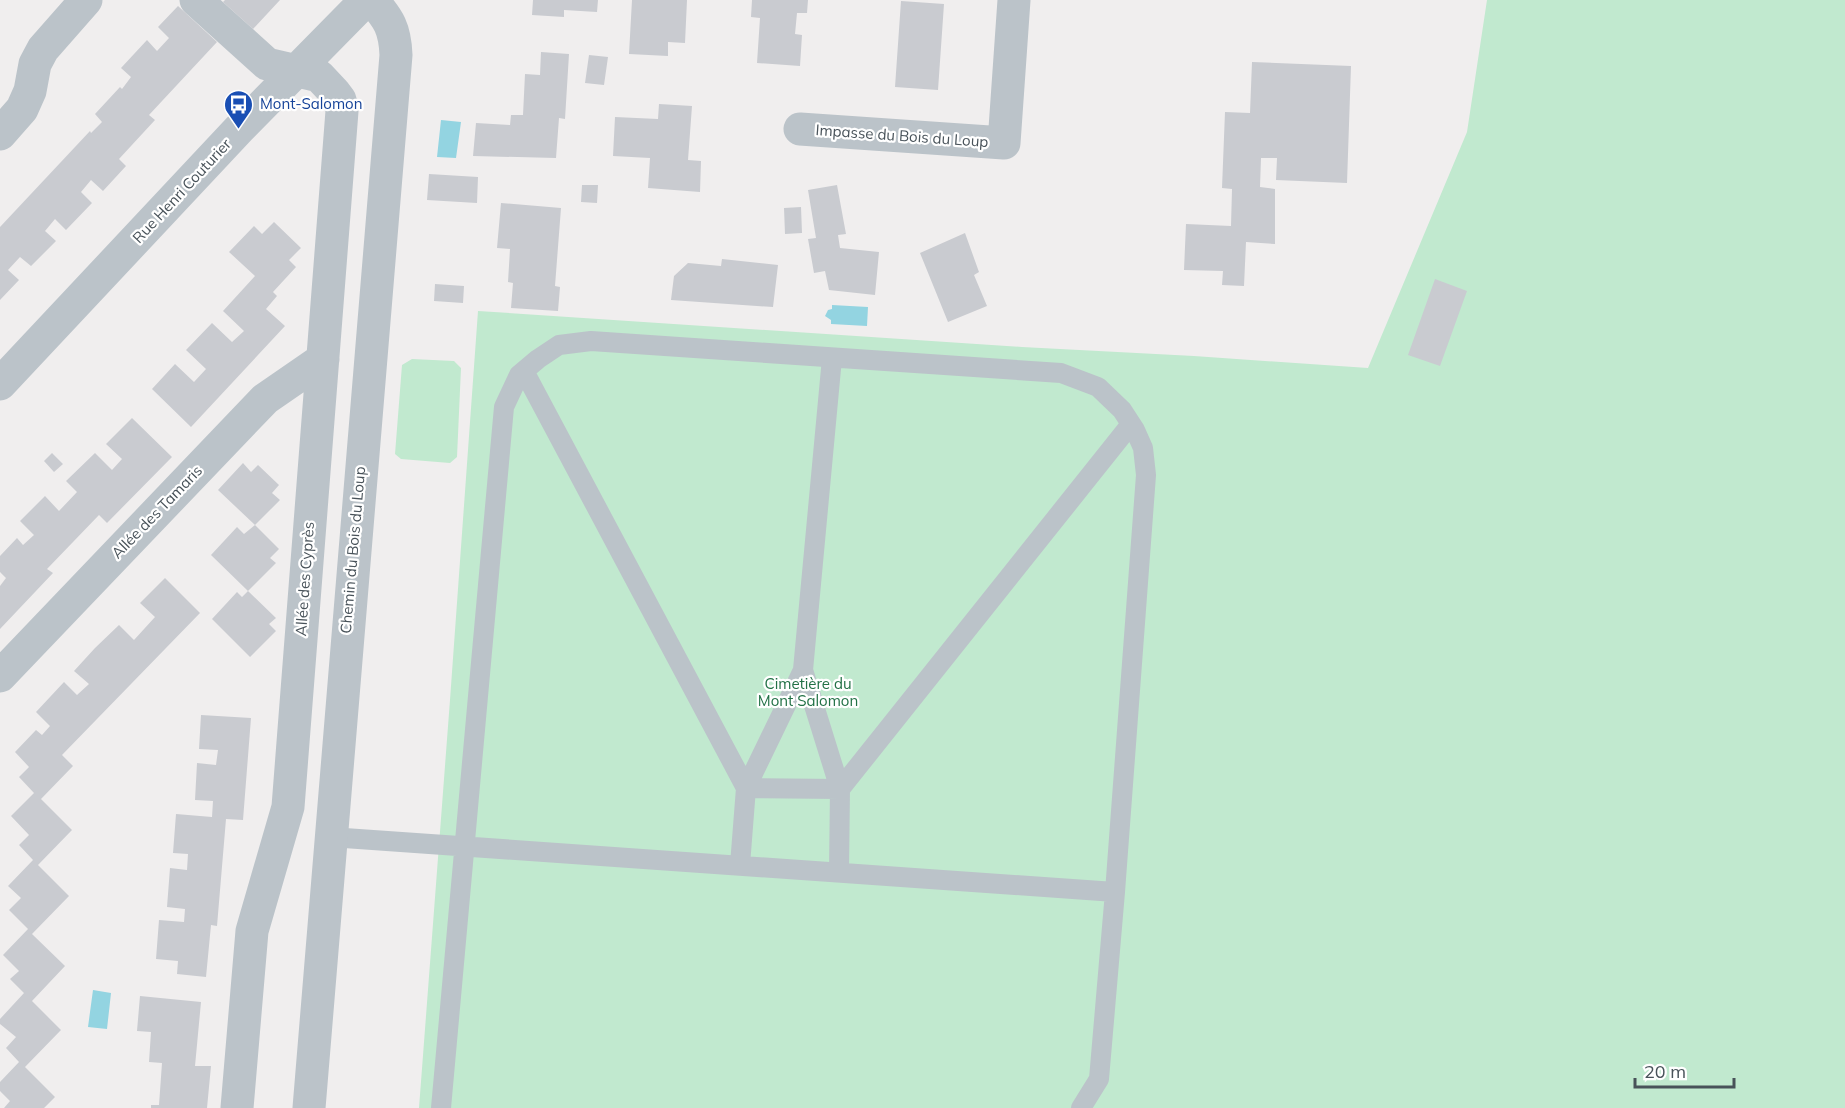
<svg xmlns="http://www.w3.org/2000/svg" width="1845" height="1108" font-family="Mulish,sans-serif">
<rect width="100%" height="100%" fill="#f0eeee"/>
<path fill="#c1e9cf" d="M1487 0H1845V1108H419L450 700 478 311 1022 347 1194 356 1368 368 1467 132Z
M412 359 454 361 461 368 457 457 450 463 401 459 395 454 402 365Z"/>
<path fill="#93d4e1" d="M441 120 461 122 456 158 437 157Z
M832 305 868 307 867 326 831 324V320L825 316 828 310 832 309Z
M93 990 111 993 107 1029 88 1027Z"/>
<path fill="#c9cbd0" d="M225 0H280L253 29 223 2Z
M533 0H598L597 12 564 10V17L532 15Z
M632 0H687L685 43 668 42V56L629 54Z
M752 0H808L807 13H797L795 34 802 35 800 66 757 63 760 18 751 17Z
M901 1 944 4 938 90 895 87Z
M178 6 217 42 149 115 155 120 119 159 126 166 103 191 91 180 81 192 92 203 66 230 55 219 45 231 56 241 31 266 20 257 8 270 19 280 0 300V227L90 131 91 133 102 122 95 114 120 87 122 89 131 77 121 68 147 40 157 51 169 38 158 27Z
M541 52 569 54 565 119 559 118 556 158 473 156 476 123 510 125 511 115H523L525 74 540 75Z
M589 55 608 57 604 85 585 83Z
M1252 62 1351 66 1347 183 1276 180 1277 158H1261L1260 187 1275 189V244L1246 242 1244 286 1222 285 1223 271 1184 270 1186 224 1231 226 1232 189 1222 188 1225 112 1250 113Z
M659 104 692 106 688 160 701 161 700 192 648 188 650 158 613 156 615 117 658 119Z
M429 174 478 177 477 203 427 200Z
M582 185H598L597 203 581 202Z
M837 185 846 234 838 235 840 248 879 252 875 295 829 290 825 271 814 273 808 239 816 238 808 190Z
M501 203 561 208 555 286 560 287 558 311 511 308 513 283 508 282 510 249 497 248Z
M801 207 802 233 785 234 784 208Z
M274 222 301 248 289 260 296 267 273 292 277 296 266 309 285 326 191 427 152 389 175 364 194 382 206 369 186 350 212 323 232 342 244 331 223 311 255 276 229 252 254 226 262 234Z
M965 233 979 272 974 275 987 306 948 322 920 253Z
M722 259 778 265 773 307 671 300 674 276 688 263 721 266Z
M1435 279 1467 291 1440 366 1408 355Z
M435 284 464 286 463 303 434 301Z
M132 418 172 457 107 523 99 515 47 569 53 573 0 629V586L6 578 0 572V556L17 538 23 545 34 535 20 521 45 496 59 511 77 492 66 481 95 453 112 470 122 459 106 444Z
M52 453 63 464 54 472 44 461Z
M243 463 251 472 258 465 279 485 272 493 280 500 255 525 218 490Z
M255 525 279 549 270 558 276 563 248 591 276 618 269 624 276 631 250 657 212 619 237 592 242 597 248 591 211 555 237 527 244 534Z
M165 578 200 613 62 755 73 766 41 799 72 830 38 865 69 896 32 934 65 966 32 1001 61 1030 25 1067 55 1097 44 1108H4L10 1101 0 1091V1082L19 1062 6 1048 16 1037 0 1024V1019L24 993 10 979 19 971 3 955 28 929 9 910 21 898 8 886 33 860 19 845 29 835 11 816 34 793 19 777 29 767 15 752 36 730 42 735 50 726 36 712 64 682 77 695 89 684 74 671 95 648 119 625 134 640 155 617 140 603Z
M201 715 251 718 243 820 226 819 217 926 211 925 206 977 177 974 178 961 156 959 159 920 184 922 185 909 167 907 170 868 187 870 188 854 173 853 176 814 212 817 213 801 195 800 197 763 216 765 218 750 199 749Z
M140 996 201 1002 195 1066H211L207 1108H151V1105H159L162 1063 149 1062 151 1032 137 1031Z"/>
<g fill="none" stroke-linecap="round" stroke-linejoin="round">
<path stroke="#bbc3c9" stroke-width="20" d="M524 371 746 788 803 670 840 789 1131 424
M803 670 832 358
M330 837 1115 892
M740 865 746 788 840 789 839 872
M441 1108 504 407 519 375 538 359 559 345 591 341 1061 373 1098 387 1122 410 1135 430 1143 448 1146 475 1115 892 1099 1079 1081 1108"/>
<path stroke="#bbc3c9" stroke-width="33" d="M196 0 267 64 319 76 334 92 340 100 342 111 288 807 252 931 237 1108
M800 129 1004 143 1014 0
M0 134 22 109 30 91 35 64 43 49 86 0
M0 384 239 129 366 0
M0 676 265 399 323 359
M309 1108 396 55C395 29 389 19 372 0"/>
</g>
<defs>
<symbol id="bus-pin" viewBox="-11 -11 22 30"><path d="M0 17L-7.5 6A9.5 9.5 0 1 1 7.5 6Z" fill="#1a4fb4" stroke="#fff"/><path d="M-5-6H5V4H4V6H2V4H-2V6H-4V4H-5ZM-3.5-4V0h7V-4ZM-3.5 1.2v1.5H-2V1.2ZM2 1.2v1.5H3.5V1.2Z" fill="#fff"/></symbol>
</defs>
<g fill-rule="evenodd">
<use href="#bus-pin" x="222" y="88" width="33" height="45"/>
</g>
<g text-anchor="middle" stroke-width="4.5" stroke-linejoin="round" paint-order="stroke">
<g font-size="15" fill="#164399" stroke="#fff" text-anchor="start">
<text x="260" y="109">Mont-Salomon</text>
</g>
<g font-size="15" fill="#485259" stroke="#fff">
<text transform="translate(902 136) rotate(4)" y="5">Impasse du Bois du Loup</text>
<text transform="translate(182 191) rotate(-47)" y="5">Rue Henri Couturier</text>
<text transform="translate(157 512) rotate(-46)" y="5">Allée des Tamaris</text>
<text transform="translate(353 550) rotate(-85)" y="5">Chemin du Bois du Loup</text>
<text transform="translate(305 579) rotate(-86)" y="5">Allée des Cyprès</text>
</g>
<g font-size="15" fill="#227146" stroke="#fff">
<text x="808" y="689">Cimetière du<tspan x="808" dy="17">Mont Salomon</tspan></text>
</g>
</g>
<path d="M1635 1078v9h99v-9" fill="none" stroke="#485259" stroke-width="3"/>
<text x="1644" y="1078" font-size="18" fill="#485259" stroke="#ffffff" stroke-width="4.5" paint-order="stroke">20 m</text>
</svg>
